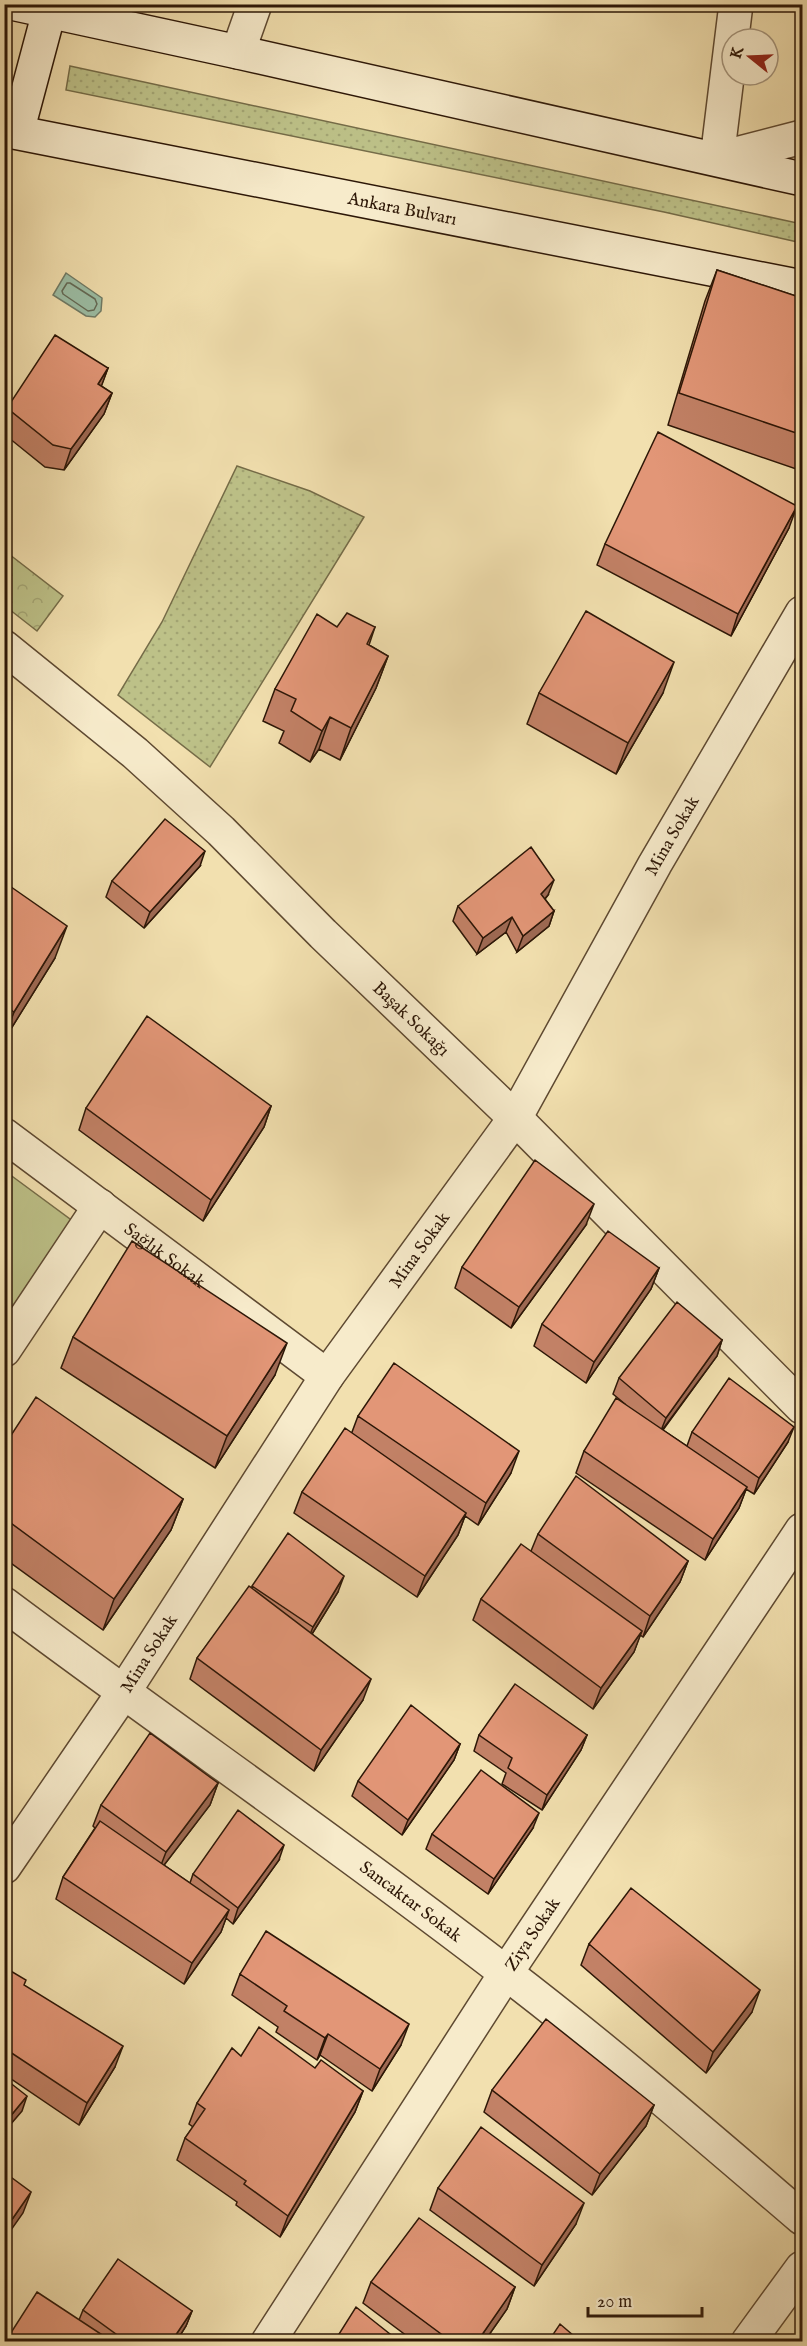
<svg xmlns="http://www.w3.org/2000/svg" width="807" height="2346" font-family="'IM FELL English',serif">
<defs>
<pattern id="grass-dots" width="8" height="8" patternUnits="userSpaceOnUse" patternTransform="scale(1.5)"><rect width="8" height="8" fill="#bdc188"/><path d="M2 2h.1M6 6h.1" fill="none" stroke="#a3a574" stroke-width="1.8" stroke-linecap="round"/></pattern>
<pattern id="forest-crowns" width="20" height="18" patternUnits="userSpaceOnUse" patternTransform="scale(1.5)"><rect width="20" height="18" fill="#bdc188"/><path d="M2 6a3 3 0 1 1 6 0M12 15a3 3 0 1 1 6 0" fill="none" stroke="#a3a574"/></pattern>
</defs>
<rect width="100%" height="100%" fill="#f2e0af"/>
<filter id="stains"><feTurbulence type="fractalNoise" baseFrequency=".00333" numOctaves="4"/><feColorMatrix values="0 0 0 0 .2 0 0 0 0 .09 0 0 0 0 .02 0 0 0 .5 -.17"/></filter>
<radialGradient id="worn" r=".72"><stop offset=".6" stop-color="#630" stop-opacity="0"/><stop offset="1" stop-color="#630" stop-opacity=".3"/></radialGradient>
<path fill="url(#grass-dots)" stroke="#756c48" stroke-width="1.5" d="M70 66 802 224V243L664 212 66 90Z
M237 466 310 491 364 517 210 767 118 695 162 622Z"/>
<path fill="url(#forest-crowns)" stroke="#756c48" stroke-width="1.5" d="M5 551 63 596 37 631 5 606Z"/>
<path fill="#bdc188" stroke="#756c48" stroke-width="1.5" d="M5 1171 74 1222 5 1321Z"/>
<path fill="#9cbea5" stroke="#707b66" stroke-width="1.5" d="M66 273 102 298 101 311 95 317 86 316 53 295Z"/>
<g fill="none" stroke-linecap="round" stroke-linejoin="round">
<path stroke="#646a56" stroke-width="1.5" d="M67 283H70L95 299 97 304 94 310 88 311 63 294 62 291Z"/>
<defs>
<g id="street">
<path d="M736 4 717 159 802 137"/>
<path d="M238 52 255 4"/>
<path id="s1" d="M4 647 135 753 221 831 323 934 515 1118 802 1407"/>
<path id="s2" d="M4 1135 327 1376"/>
<path d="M4 1350 100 1206"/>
<path id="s3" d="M4 1604C171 1729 342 1846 506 1973 608 2051 705 2135 802 2218"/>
<path id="s4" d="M4 1867 123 1693 327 1376 515 1118 655 864 802 613"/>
<path id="s5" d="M268 2342 506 1973 802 1530"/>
<path d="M748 2342 802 2268"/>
</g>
<g id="secondary">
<path d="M16 4 238 52 802 179"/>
<path id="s6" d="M4 130 802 287"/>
<path d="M17 132 49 12"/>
</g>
</defs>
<use href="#street" stroke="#5e4931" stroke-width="36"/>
<use href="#secondary" stroke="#2d1707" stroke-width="36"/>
<use href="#street" stroke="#f7ebcb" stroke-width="33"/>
<use href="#secondary" stroke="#f7ebcb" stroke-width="33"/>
</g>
<path fill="#c28166" stroke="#2d1707" stroke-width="1.5" d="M717 270 802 298V471L668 425 705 301Z
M108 368 101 386 112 393 104 414 64 470 45 467 4 434V416L7 408Z
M789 528 731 636 597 565 605 544Z
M337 627H375L369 645 388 656 376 688 340 760 319 749 310 762 279 743 284 731 263 721 275 689Z
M539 693H663L616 774 527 724Z
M200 866 144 928 106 897 112 881Z
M4 882 55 958 4 1040Z
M548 895 545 899 554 911 549 926 517 952 506 932 477 954 453 921 458 906Z
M271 1106 264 1127 203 1221 79 1130 86 1108Z
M586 1225 511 1328 455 1288 462 1267Z
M659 1268 651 1289 586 1383 534 1346 542 1324Z
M73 1337 275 1375 215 1468 61 1368Z
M722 1340 717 1356 663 1430 687 1446 692 1432 788 1442 754 1494 746 1489 739 1508 705 1560 576 1473 584 1451 625 1404 613 1394 619 1378Z
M358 1416 511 1473 478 1525 465 1516 458 1535 417 1597 294 1513 302 1492 352 1432Z
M4 1446 183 1499 171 1530 103 1630 4 1558Z
M538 1534 688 1561 680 1582 643 1637 640 1635 634 1652 593 1709 473 1620 481 1599 531 1551Z
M251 1587 338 1592 312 1634 363 1700 314 1771 190 1679 197 1658Z
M479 1735H587L581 1750 542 1810 502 1784 506 1773 474 1751Z
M460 1744 454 1760 402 1835 352 1796 358 1781Z
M218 1783 210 1805 164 1865 190 1883 193 1874 279 1860 233 1924 226 1918 221 1932 184 1984 56 1899 63 1877 95 1828 93 1826 101 1805Z
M533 1828 488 1894 426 1849 432 1834Z
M589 1944 752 2012 706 2073 581 1965Z
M4 1967 115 2067 79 2125 4 2074Z
M240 1974 401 2045 372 2091 320 2055 317 2060 276 2032 278 2027 232 1995Z
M241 2056 315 2068 363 2091 355 2112 280 2237 236 2205 237 2202 177 2160 185 2138 193 2127 189 2124 197 2103Z
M492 2090 654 2105 646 2126 592 2195 484 2112Z
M438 2188 576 2224 534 2286 430 2210Z
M371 2282 515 2287 507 2309 484 2342H415L363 2303Z
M83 2310 192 2311 186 2326 176 2342H5L79 2320Z"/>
<path fill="#9e6953" stroke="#2d1707" stroke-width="1.5" d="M108 368 100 390 98 384Z
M112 393 104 414 64 470 71 449Z
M797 506 789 528 731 636 738 614Z
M388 656 376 688 340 760 351 728Z
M674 662 663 693 616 774 628 743Z
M330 717 319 749 310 762 322 731Z
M205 851 200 866 144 928 150 912Z
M554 880 548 895 535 910 541 894Z
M554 911 549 926 517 952 523 936Z
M512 917 506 932 477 954 483 938Z
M67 926 55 958 4 1040 14 1012Z
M271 1106 264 1127 203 1221 211 1200Z
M594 1204 586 1225 511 1328 519 1307Z
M659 1268 651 1289 586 1383 594 1362Z
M722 1340 717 1356 660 1433 666 1418Z
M287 1343 275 1375 215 1468 227 1436Z
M794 1427 788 1442 754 1494 759 1478Z
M519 1451 511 1473 478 1525 486 1503Z
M747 1487 739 1508 705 1560 713 1539Z
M183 1499 171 1530 103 1630 114 1599Z
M466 1513 458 1535 417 1597 425 1576Z
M688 1561 680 1582 643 1637 650 1616Z
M344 1576 338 1592 307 1642 313 1627Z
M642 1631 634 1652 593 1709 601 1688Z
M371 1679 363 1700 314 1771 321 1750Z
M587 1735 581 1750 542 1810 547 1795Z
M460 1744 454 1760 402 1835 408 1820Z
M11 1748 4 1766V1758Z
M218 1783 210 1805 158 1873 166 1852Z
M539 1813 533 1828 488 1894 494 1879Z
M284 1845 279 1860 233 1924 238 1908Z
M229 1910 221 1932 184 1984 192 1963Z
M760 1990 752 2012 706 2073 713 2052Z
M409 2024 401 2045 372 2091 380 2069Z
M328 2034 320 2055 317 2060 325 2038Z
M123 2046 115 2067 79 2125 87 2103Z
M363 2091 355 2112 280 2237 288 2216Z
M27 2096 22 2111 4 2132V2124Z
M654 2105 646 2126 592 2195 600 2174Z
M31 2192 23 2213 4 2240V2231Z
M584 2203 576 2224 534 2286 542 2265Z
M515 2287 507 2309 484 2342H477Z
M192 2311 186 2326 176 2342H171Z"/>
<path fill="#e29677" stroke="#2d1707" stroke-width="1.5" d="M717 270 802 298V435L679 393Z
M55 335 108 368 98 384 112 393 71 449 53 445 7 408Z
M658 432 797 506 738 614 605 544Z
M586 611 674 662 628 743 539 693Z
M347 613 375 627 367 644 388 656 351 728 330 717 322 731 291 711 296 699 275 689 317 614 337 627Z
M165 819 205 851 150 912 112 881Z
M531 847 554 880 541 894 554 911 523 936 512 917 483 938 458 906Z
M4 882 67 926 14 1012 4 1005Z
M147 1016 271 1106 211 1200 86 1108Z
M535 1160 594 1204 519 1307 462 1267Z
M608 1231 659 1268 594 1362 542 1324Z
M132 1241 287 1343 227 1436 73 1337Z
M677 1302 722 1340 666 1418 619 1378Z
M394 1363 519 1451 486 1503 358 1416Z
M729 1378 794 1427 759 1478 692 1432Z
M36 1397 183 1499 114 1599 4 1518V1446Z
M616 1398 747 1487 713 1539 584 1451Z
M345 1428 466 1513 425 1576 302 1492Z
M576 1476 688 1561 650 1616 538 1534Z
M288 1533 344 1576 313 1627 252 1586Z
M521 1544 642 1631 601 1688 481 1599Z
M249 1586 371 1679 321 1750 197 1658Z
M515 1684 587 1735 547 1795 508 1768 512 1758 479 1735Z
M411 1705 460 1744 408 1820 358 1781Z
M150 1733 218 1783 166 1852 101 1805Z
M4 1744 11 1748 4 1758Z
M481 1770 539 1813 494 1879 432 1834Z
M238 1810 284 1845 238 1908 193 1874Z
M100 1821 229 1910 192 1963 63 1877Z
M631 1888 760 1990 713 2052 589 1944Z
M266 1931 409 2024 380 2069 328 2034 325 2038 284 2011 287 2006 240 1974Z
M4 1967 26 1980 24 1985 123 2046 87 2103 4 2048Z
M546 2019 654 2105 600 2174 492 2090Z
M259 2027 315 2068 321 2060 363 2091 288 2216 244 2184 246 2181 185 2138 205 2109 197 2103 232 2048 241 2056Z
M4 2078 27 2096 4 2124Z
M481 2127 584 2203 542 2265 438 2188Z
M4 2172 31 2192 4 2231Z
M419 2218 515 2287 477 2342H452L371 2282Z
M118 2259 192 2311 171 2342H127L83 2310Z
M37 2292 113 2342H5Z
M356 2307 400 2342H334Z
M560 2324 581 2342H548Z"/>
<g text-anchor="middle" stroke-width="6" stroke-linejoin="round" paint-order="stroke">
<g font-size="18" fill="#2d1707" stroke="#f7ebcb">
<text dy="6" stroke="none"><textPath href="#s6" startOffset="406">Ankara Bulvarı</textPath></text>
<text dy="6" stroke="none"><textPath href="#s4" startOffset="1230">Mina Sokak</textPath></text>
<text dy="6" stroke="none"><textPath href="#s1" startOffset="552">Başak Sokağı</textPath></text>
<text dy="6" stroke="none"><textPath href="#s4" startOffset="744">Mina Sokak</textPath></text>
<text dy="6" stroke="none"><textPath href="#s2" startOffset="201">Sağlık Sokak</textPath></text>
<text dy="6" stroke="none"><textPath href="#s4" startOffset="258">Mina Sokak</textPath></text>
<text dy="6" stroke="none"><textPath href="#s3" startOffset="504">Sancaktar Sokak</textPath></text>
<text dy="6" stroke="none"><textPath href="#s5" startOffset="486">Ziya Sokak</textPath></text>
</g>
</g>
<rect width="807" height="2346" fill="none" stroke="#f2e0af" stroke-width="24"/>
<rect x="6" y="6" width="795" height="2334" fill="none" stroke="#2d1707" stroke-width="3"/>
<rect x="12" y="12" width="783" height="2322" fill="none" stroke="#2d1707" stroke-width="1.5"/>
<g transform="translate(750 57) rotate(288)"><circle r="28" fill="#f7ebcb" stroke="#a6967d" stroke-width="1.5"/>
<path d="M0-4.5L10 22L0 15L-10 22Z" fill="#8f2418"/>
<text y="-9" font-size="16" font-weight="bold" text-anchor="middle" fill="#2d1707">K</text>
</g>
<path d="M588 2307v9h114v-9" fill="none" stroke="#2d1707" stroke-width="3"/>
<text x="597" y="2307" font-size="18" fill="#2d1707" stroke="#f7ebcb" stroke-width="4.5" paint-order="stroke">20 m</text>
<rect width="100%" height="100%" filter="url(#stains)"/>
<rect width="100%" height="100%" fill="url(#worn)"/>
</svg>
